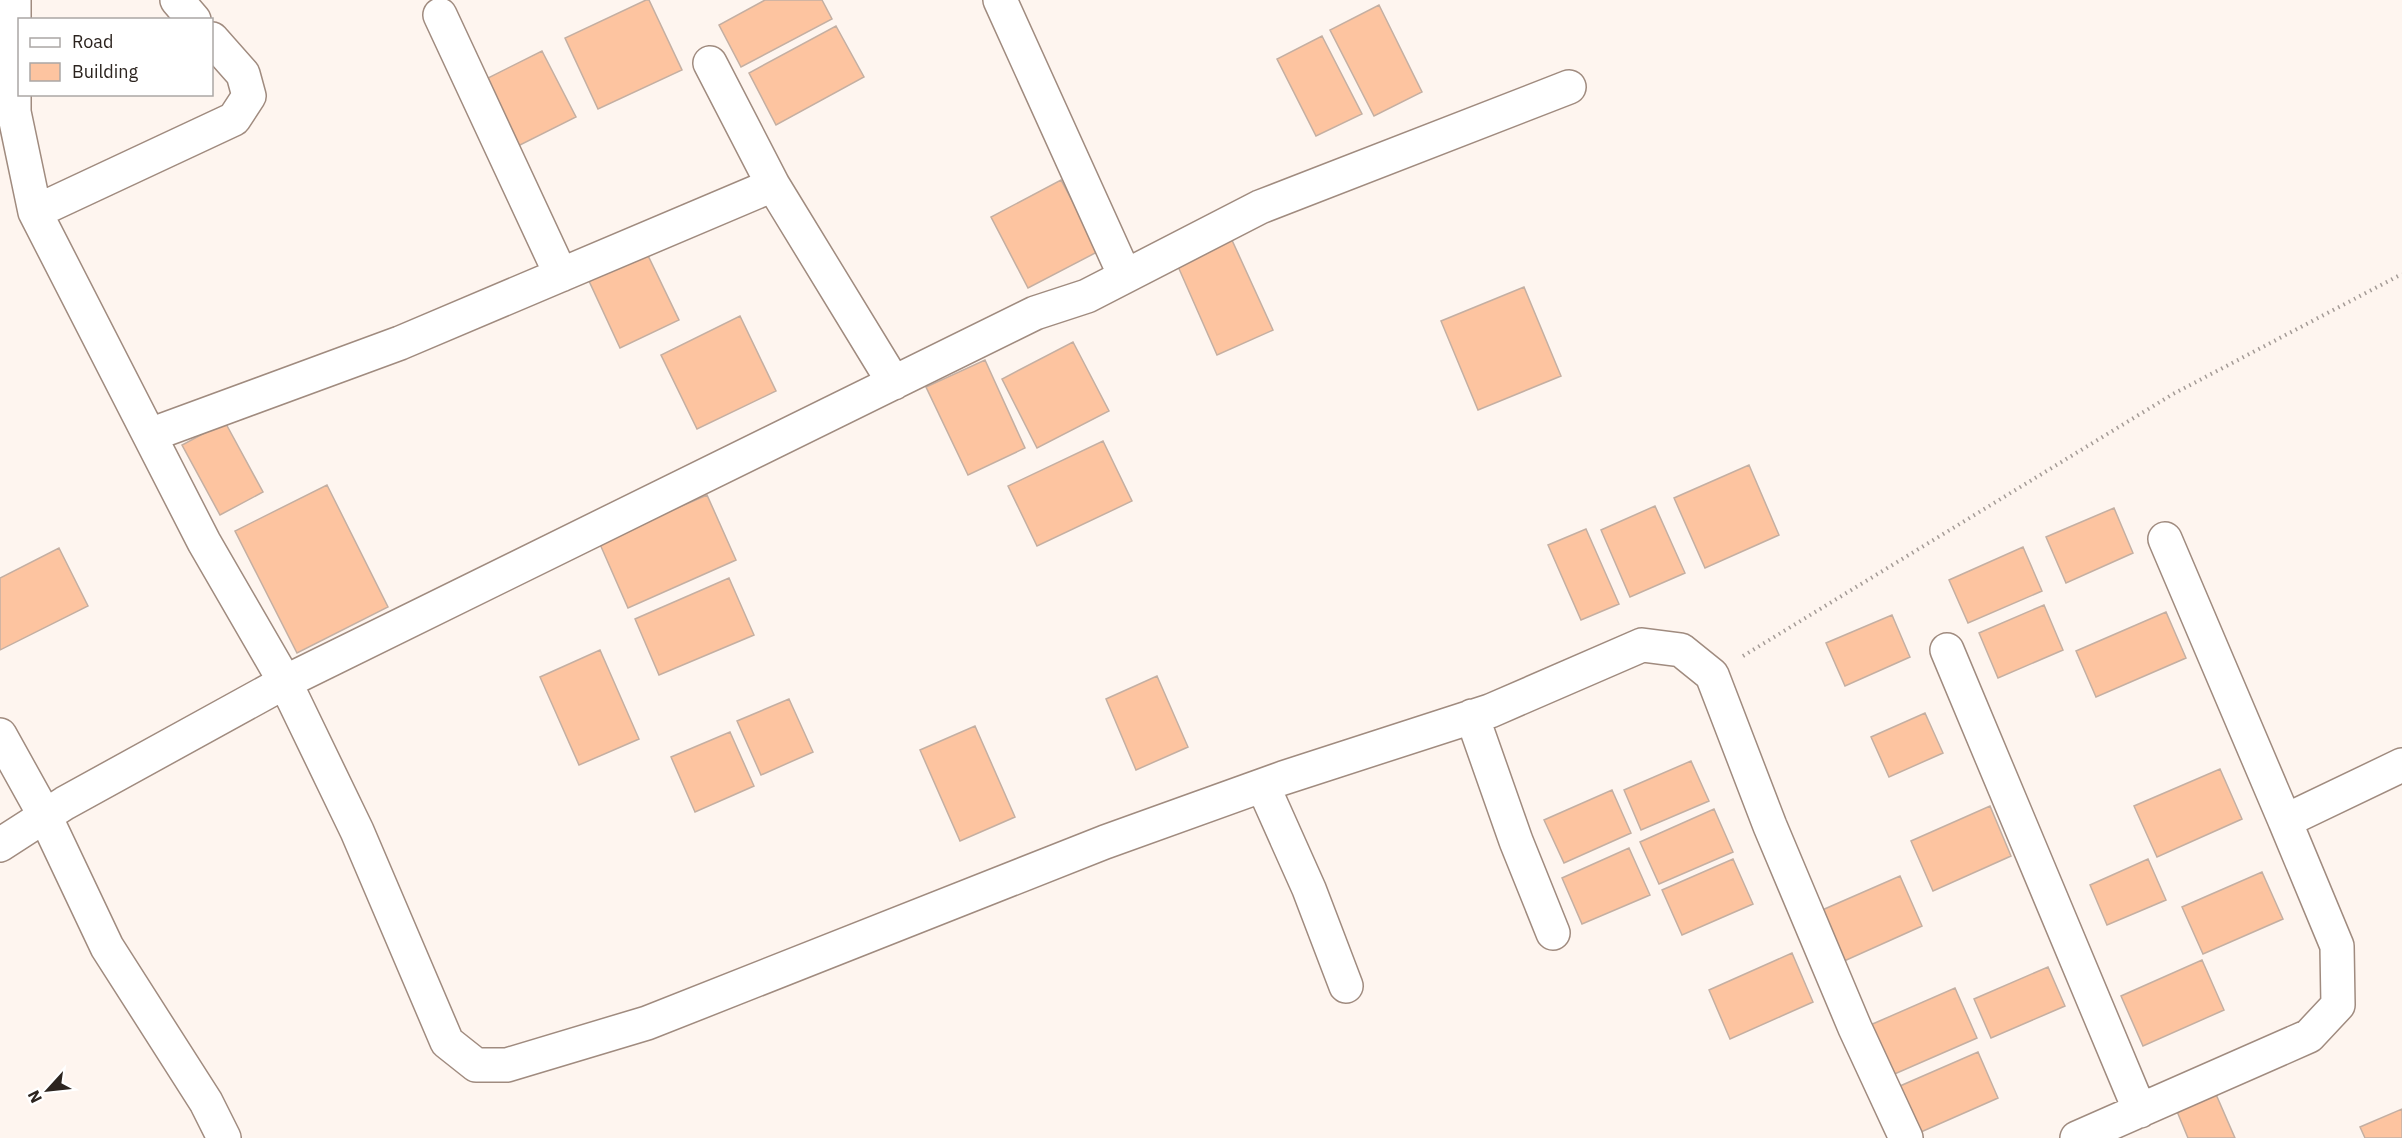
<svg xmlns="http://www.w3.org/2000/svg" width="2402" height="1138" font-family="'IBM Plex Sans',sans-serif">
<rect width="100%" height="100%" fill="#fef5ef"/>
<path fill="#fdc4a0" stroke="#c4afa2" stroke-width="1.5" d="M646 0H649L682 70 598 109 565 38Z
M765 0H822L832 19 741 67 719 25Z
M1379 5 1422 92 1374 116 1330 30Z
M836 26 864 77 776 125 749 73Z
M1322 36 1362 114 1316 136 1277 59Z
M542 51 576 117 518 146 484 80Z
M1061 180 1099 251 1028 288 991 217Z
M1231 238 1273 330 1217 355 1176 262Z
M641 241 679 320 620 348 583 268Z
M1524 287 1561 376 1478 410 1441 321Z
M740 316 776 391 697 429 661 355Z
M1073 342 1109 411 1037 448 1002 379Z
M985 360 1025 448 968 475 926 387Z
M225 422 263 492 220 515 182 445Z
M1103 441 1132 501 1037 546 1008 486Z
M1749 465 1779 535 1705 568 1674 498Z
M327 485 388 607 297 653 235 531Z
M707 495 736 560 628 608 599 542Z
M1655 506 1685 573 1630 597 1601 530Z
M2114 508 2133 553 2066 583 2046 537Z
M1586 529 1619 604 1581 620 1548 545Z
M2023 547 2042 591 1968 623 1949 580Z
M59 548 88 606 0 650V578Z
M729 578 754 635 659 675 635 619Z
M2044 605 2063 650 1998 678 1979 633Z
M2166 612 2186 658 2096 697 2076 651Z
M1892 615 1910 657 1845 686 1826 643Z
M600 650 639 739 579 765 540 677Z
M1157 676 1188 747 1136 770 1106 699Z
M789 699 813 752 761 775 737 721Z
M1925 713 1943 753 1889 777 1871 737Z
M975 726 1015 817 960 841 920 750Z
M730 732 754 786 695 812 671 757Z
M1691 761 1709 801 1641 830 1624 790Z
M2220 769 2242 819 2157 857 2134 806Z
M1612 790 1631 833 1564 863 1544 820Z
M1990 806 2011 856 1933 891 1911 841Z
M1714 809 1733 852 1659 884 1640 842Z
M1629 848 1650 895 1582 924 1562 878Z
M1733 859 1753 904 1682 935 1662 890Z
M2148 859 2166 900 2107 925 2090 885Z
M2262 872 2283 919 2203 954 2182 907Z
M1900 876 1922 926 1842 962 1820 911Z
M1792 953 1813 1002 1730 1039 1709 990Z
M2202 960 2224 1010 2143 1046 2121 996Z
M2048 967 2065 1006 1991 1038 1974 999Z
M1955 988 1977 1038 1890 1076 1868 1026Z
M1978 1052 1998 1098 1921 1132 1900 1086Z
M2215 1092 2235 1138H2188L2176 1109Z
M2402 1109V1138H2365L2360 1127Z"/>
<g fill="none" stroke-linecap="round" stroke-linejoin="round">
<defs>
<path id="minor" d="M14 0V112L35 212 204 542 285 682 357 831 447 1042 476 1065H507L647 1023 1105 842 1283 778 1490 711 1642 645 1681 650 1712 675 1770 826 1855 1028 1906 1138
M177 0 194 20
M1000 0 1125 276
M440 15 561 275
M710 63 773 185 894 383
M35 212 234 119 249 96 243 74 212 39
M150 435 400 343 773 185
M2165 539 2285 821
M1947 650 2140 1111
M1472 716 1516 841 1553 933
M0 735 45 816 107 947 206 1102 224 1138
M1263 786 1309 889 1346 986
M0 845 65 803 285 682 1035 313 1087 296 1260 207 1569 87
M2077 1138 2309 1036 2338 1005 2337 946 2285 821 2402 765"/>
</defs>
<use href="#minor" stroke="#a08b7f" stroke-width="36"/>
<path stroke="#a49b96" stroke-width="4" stroke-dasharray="1.5 4.5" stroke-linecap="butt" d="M1743 656 2173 394 2402 274"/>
<use href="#minor" stroke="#fff" stroke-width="33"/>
</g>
<rect x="18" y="18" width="195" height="78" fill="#ffffff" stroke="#aba7a5" stroke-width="1.5"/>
<rect x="30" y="38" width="30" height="9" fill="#ffffff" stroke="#aba7a5" stroke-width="1.5"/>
<text x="72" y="48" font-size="18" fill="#2c241f">Road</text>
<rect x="30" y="63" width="30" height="18" fill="#fdc4a0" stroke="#aba7a5" stroke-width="1.5"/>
<text x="72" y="78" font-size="18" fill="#2c241f">Building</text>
<g transform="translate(48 1090) rotate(243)" stroke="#ffffff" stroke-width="4.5" paint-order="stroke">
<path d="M0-4.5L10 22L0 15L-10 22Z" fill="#2c241f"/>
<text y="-9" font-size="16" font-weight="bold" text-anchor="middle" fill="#2c241f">N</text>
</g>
</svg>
